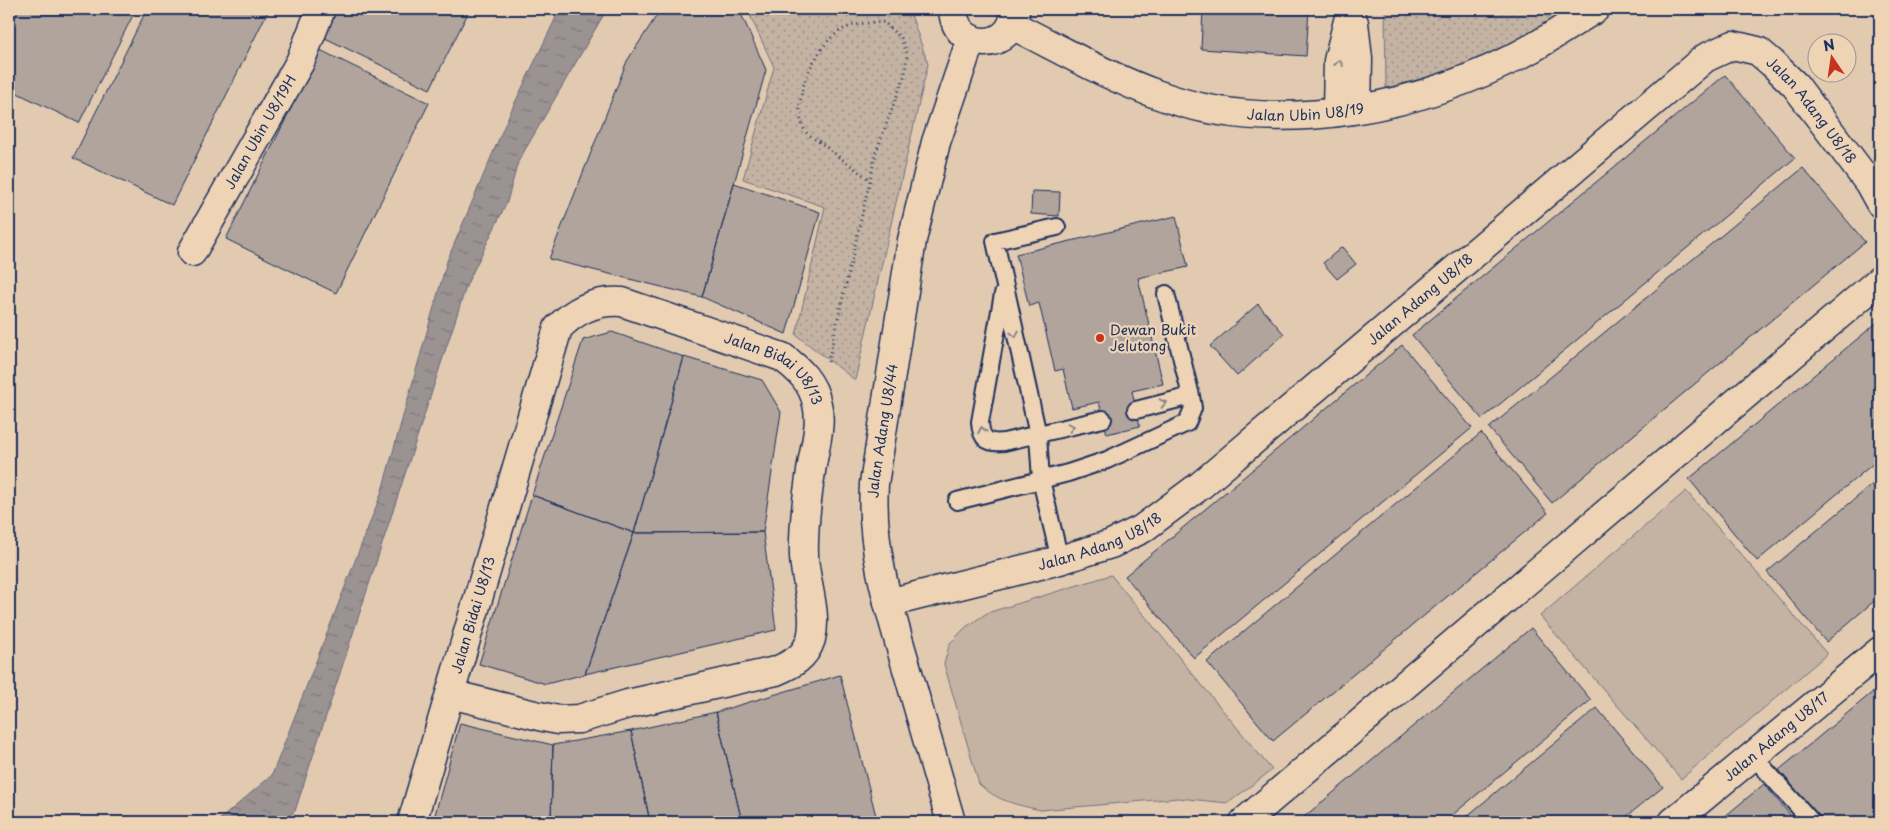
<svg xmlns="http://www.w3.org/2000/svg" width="1889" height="831" font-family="'Playpen Sans',sans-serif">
<defs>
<pattern id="park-dots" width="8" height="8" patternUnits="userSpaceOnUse" patternTransform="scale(1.25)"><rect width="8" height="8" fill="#c4b3a3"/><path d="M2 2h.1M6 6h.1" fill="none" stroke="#9e9288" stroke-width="1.8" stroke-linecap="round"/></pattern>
<pattern id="water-ripples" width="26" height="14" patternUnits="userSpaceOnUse" patternTransform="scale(1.25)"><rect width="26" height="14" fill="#9b9292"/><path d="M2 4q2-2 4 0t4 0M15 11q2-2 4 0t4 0" fill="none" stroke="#7e787a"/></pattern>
</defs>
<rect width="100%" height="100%" fill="#e1cab0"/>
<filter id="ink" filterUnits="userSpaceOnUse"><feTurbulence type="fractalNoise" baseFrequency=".02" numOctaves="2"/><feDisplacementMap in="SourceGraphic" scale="10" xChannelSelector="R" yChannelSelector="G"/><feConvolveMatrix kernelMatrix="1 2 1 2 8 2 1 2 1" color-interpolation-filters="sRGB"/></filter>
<g filter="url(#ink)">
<path fill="#c4b3a3" stroke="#707180" d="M1686 491 1827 654 1681 779 1540 616Z
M1111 575 1272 770 1228 803 1178 798 1041 810C1017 805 997 801 979 784L944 664 950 643 966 627 987 613Z"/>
<path fill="url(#park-dots)" stroke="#707180" d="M747 9H909L928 64 855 380 796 335 825 207 743 179 774 67Z
M1385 9H1579L1478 64 1386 88Z"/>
<path fill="url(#water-ripples)" stroke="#686a7d" d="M560 9H607L518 162 507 202 467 284 295 811 283 822H217L272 775 381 494 447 261 509 115Z"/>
<path fill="#b0a49c" stroke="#1b2f5e" d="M19 9H136L79 123 9 89V30Z
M147 9H269L172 205 73 158Z
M337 9H470L430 89 323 37Z
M661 9H739L766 70 702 297 549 259 627 61Z
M1203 9H1309L1306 56 1201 49Z
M320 50 429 103 336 293 226 239Z
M1725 75 1795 158 1482 419 1412 335Z
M1803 168 1865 242 1552 503 1489 428Z
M734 183 820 212 786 334 702 297Z
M1032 191 1060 192 1059 216 1031 214Z
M1176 216 1188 267 1138 278 1163 384 1132 391 1140 426 1107 434 1099 402 1072 408 1063 369 1055 371 1039 303 1029 306 1016 254Z
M1342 247 1356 264 1337 279 1323 263Z
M1258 304 1284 334 1237 376 1210 346Z
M1880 320V458L1757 561 1689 479Z
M612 332 684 357 634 533 532 495 583 340Z
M1402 345 1472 428 1194 658 1125 576Z
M684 357 762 380 781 412 763 532 634 533Z
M1481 433 1548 513 1273 741 1207 662Z
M1880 478V596L1826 642 1767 572Z
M532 495 634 533 585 674 546 684 479 664Z
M763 532 776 630 585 674 634 533Z
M1531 628 1591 700 1444 822H1298Z
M840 675 876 816 851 822H742L716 712Z
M1880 686V822H1823L1779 770Z
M1597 708 1663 787 1620 822H1460Z
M716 712 742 822H650L631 731Z
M460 723 553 745 551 822H433Z
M631 731 650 822H551L553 745Z
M1764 784 1796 822H1718Z
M876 816 878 822H851Z"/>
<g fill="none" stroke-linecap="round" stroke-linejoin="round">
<defs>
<path id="service" d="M1057 227 995 241 1038 435 1041 480 1060 560
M1003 294 980 422C981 439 987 444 1004 442L1103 419
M1136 410 1191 396
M957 501 1068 473 1107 460 1187 423 1193 408 1191 396 1166 294
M1753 756 1812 822"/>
<g id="minor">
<path d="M1354 23 1358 59 1357 109"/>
<path d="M1337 112 1338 61 1351 9"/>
<path id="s1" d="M192 252 300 62 321 9"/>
<path id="s2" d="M888 603 1060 560 1111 544 1142 529 1201 485 1705 58 1733 45 1758 51 1772 63 1795 85 1869 183 1880 203"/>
<path id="s3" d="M412 822 558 328C575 310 596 300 622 302L782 357C799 369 813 383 817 404 822 423 815 446 812 465 807 496 803 525 804 556 805 583 818 612 811 639 805 658 792 664 776 671L628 704 579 719 558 720 539 716 450 694"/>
<path d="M1244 822 1880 280"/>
<path id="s4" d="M1673 822 1880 651"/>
</g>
<g id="tertiary">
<path d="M953 9C955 54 1015 52 1015 9"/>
<path id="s5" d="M1012 25C1060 49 1108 77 1159 95 1277 139 1427 108 1534 47 1555 35 1575 21 1595 9"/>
<path id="s6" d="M951 822C936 771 922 720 907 669 889 608 870 548 874 484L912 240 936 142 971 39"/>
</g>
</defs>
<use href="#service" stroke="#1b2f5e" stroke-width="20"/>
<use href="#minor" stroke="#1b2f5e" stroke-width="31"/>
<use href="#tertiary" stroke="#1b2f5e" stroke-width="31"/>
<path stroke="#1b2f5e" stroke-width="3" stroke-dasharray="1 4" stroke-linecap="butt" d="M828 362 870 180 876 152 905 74 907 54 901 38 884 22C870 23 852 23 840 31 815 46 787 105 806 132 809 136 817 140 821 143 838 156 854 168 870 180"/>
<use href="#service" stroke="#eed4b5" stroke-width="16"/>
<use href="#minor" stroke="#eed4b5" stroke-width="28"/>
<use href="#tertiary" stroke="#eed4b5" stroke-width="28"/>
</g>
<defs><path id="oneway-chevron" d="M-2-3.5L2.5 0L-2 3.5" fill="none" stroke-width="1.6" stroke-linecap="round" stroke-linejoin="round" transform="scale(1.25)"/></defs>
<g stroke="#84828a">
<use href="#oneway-chevron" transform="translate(1339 63) rotate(-83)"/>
<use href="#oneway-chevron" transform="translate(1015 334) rotate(77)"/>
<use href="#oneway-chevron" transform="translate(1163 403) rotate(-14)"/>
<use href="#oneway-chevron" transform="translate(1071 427) rotate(-14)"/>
<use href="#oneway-chevron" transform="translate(982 430) rotate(-100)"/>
</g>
</g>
<circle fill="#c8321e" stroke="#eed4b5" stroke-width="2" cx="1100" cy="338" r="5"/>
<g text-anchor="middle" stroke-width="4.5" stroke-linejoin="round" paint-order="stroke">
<g font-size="14" fill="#1b2f5e" stroke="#eed4b5">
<text dy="5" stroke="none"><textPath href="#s5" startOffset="312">Jalan Ubin U8/19</textPath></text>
<text dy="5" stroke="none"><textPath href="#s2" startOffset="1136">Jalan Adang U8/18</textPath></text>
<text dy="5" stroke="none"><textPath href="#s1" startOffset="138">Jalan Ubin U8/19H</textPath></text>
<text dy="5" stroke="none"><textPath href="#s2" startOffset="626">Jalan Adang U8/18</textPath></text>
<text dy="5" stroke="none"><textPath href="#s3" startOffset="756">Jalan Bidai U8/13</textPath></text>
<text dy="5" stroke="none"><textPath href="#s6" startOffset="402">Jalan Adang U8/44</textPath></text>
<text dy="5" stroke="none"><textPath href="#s2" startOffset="221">Jalan Adang U8/18</textPath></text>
<text dy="5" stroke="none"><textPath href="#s3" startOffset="216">Jalan Bidai U8/13</textPath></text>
<text dy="5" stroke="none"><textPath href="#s4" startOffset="134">Jalan Adang U8/17</textPath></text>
</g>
<g font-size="14" fill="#1b2f5e" stroke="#eed4b5" text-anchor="start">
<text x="1110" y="335">Dewan Bukit<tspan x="1110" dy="16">Jelutong</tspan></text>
</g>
</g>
<rect width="1889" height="831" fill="none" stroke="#eed4b5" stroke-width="30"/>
<rect x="15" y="15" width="1859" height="801" fill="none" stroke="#1b2f5e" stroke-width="2" filter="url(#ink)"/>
<g transform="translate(1832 58) rotate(347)"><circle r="24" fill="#eed4b5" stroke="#9a9292"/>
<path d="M0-4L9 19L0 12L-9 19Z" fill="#c8321e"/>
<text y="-8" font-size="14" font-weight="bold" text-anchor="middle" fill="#1b2f5e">N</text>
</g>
</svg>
